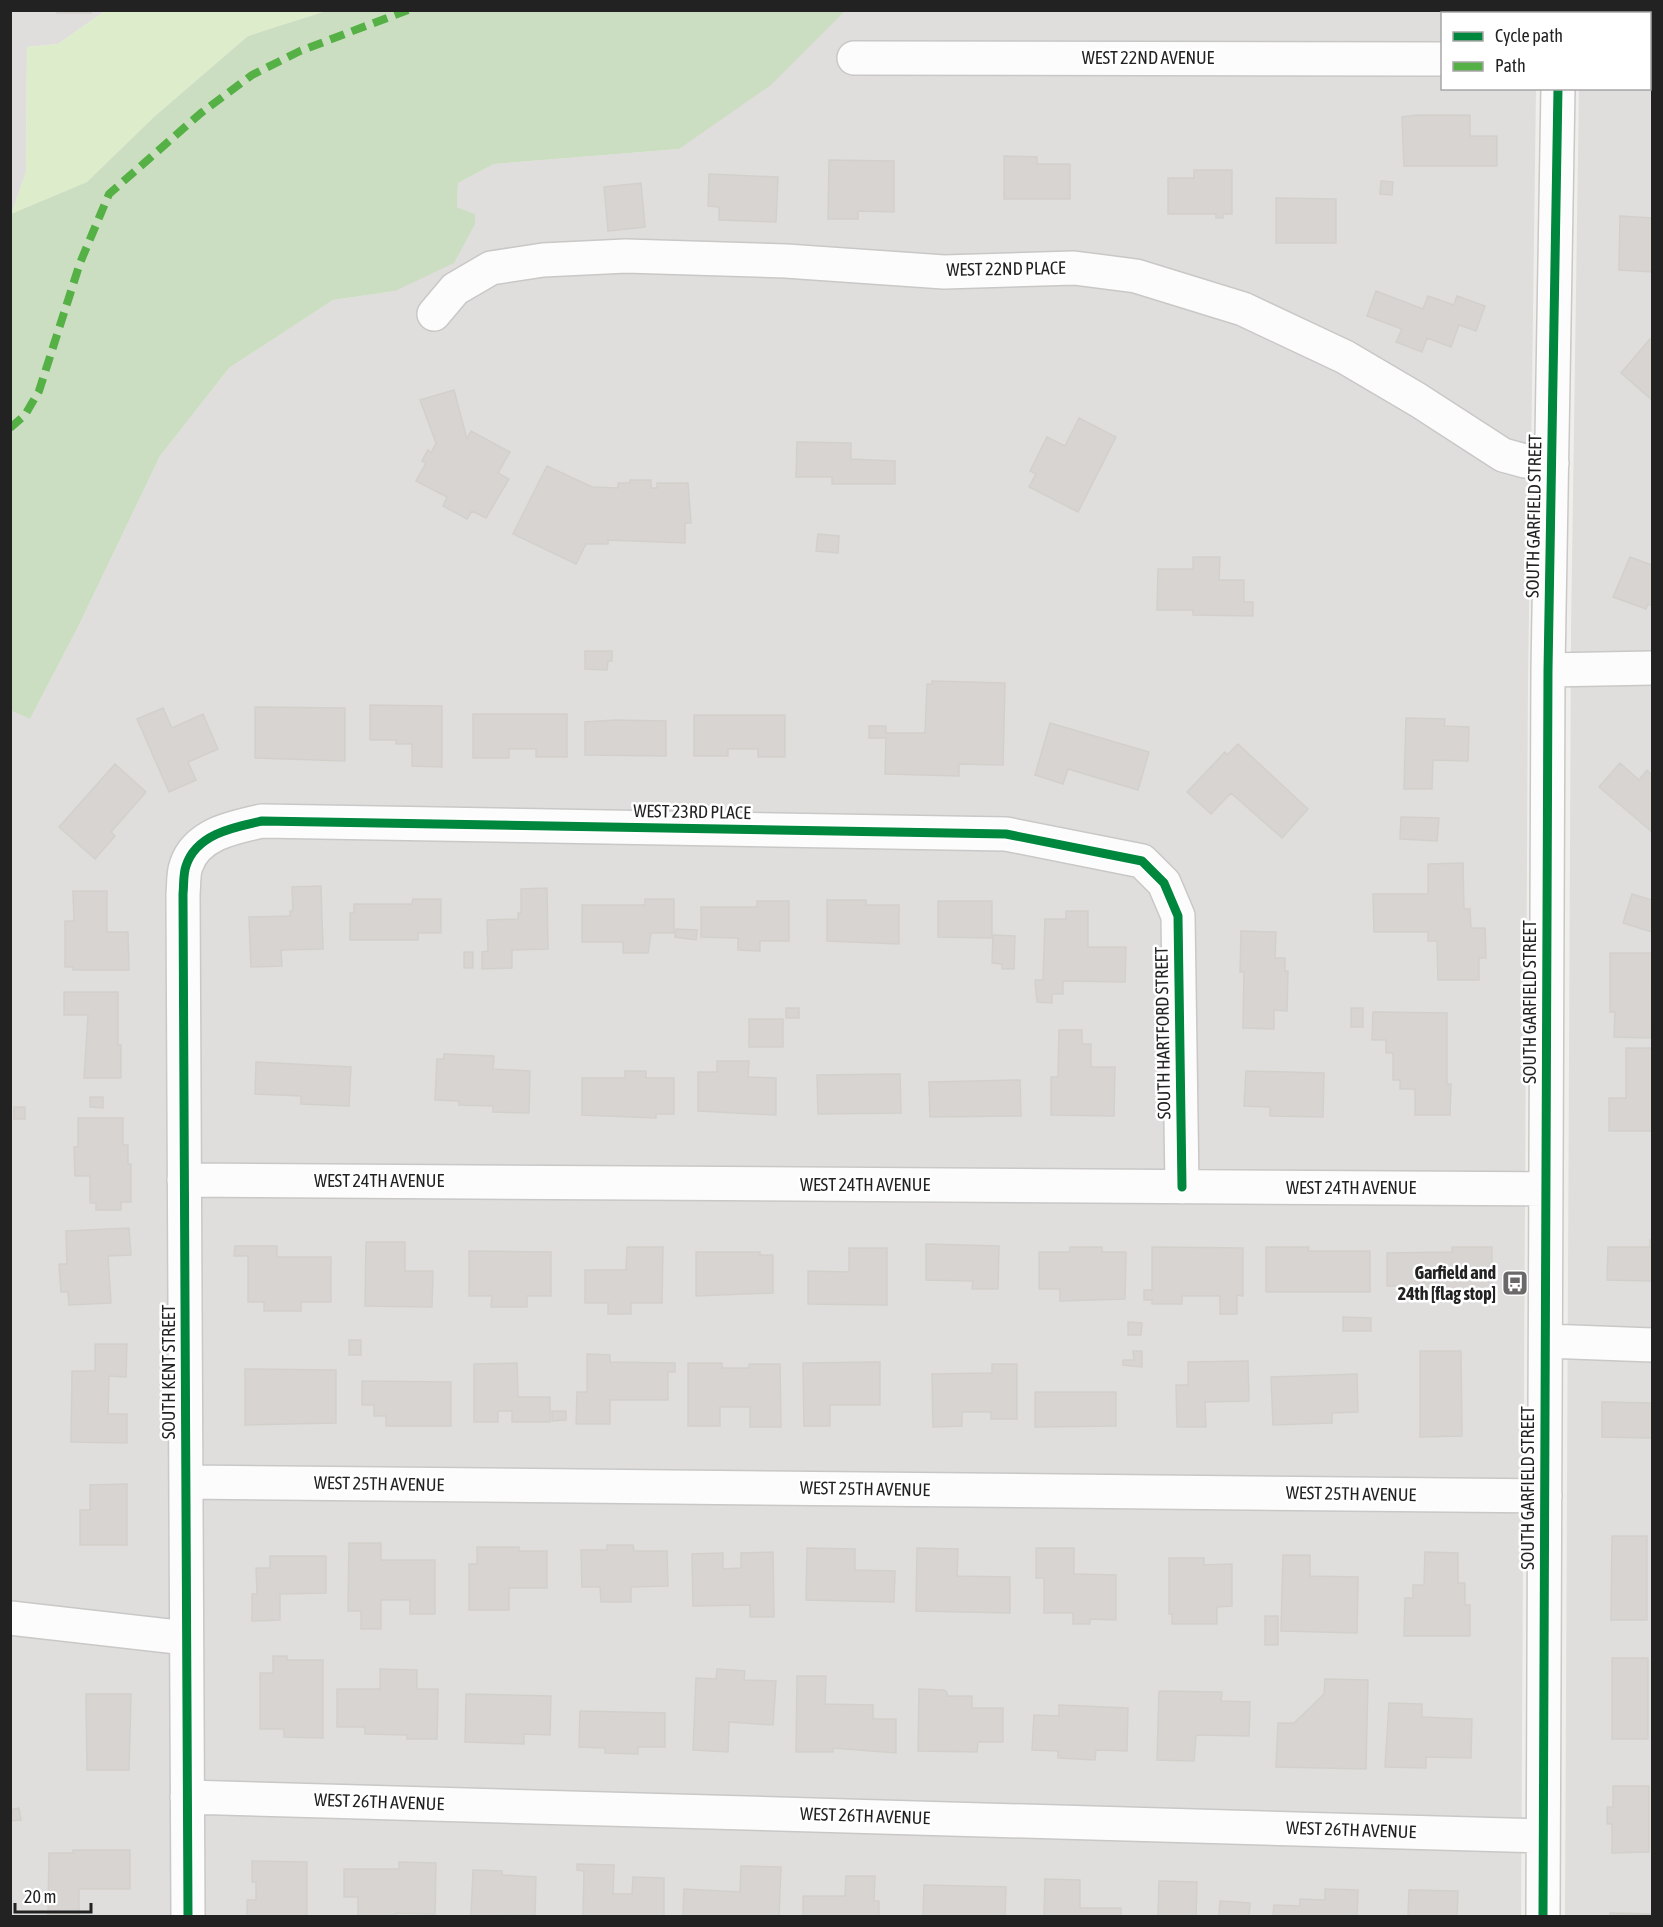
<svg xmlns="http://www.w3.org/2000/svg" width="1663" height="1927" font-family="'Asap Condensed',sans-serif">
<rect width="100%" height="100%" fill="#f0eeeb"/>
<path fill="#dfdedc" d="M1652 10V1916H1565L1571 630 1579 89 1650 88V14H1580V11Z
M11 11H105L58 44 27 47 26 172 11 216Z
M845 11H1537V14H1442V88L1536 89 1528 685 1521 1916H11V710L30 719 78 627 160 456 229 368 333 300 395 291 475 214 457 207 458 183 494 164 679 149Z"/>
<path fill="#ddeccb" d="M105 11H326L248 36 154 117 87 182 11 214 26 172 27 47 58 44Z"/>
<path fill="#cbdec1" d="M326 11H845L771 85 679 149 494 164 458 183 457 207 475 214V224L454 263 395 291 333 300 229 368 160 456 78 627 30 719 10 710 11 214 87 182 154 117 248 36Z"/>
<path fill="#d7d4d2" stroke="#d3d0cc" stroke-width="1.5" d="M58 10H91V13H57Z
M1632 10H1652V19H1650V14H1634Z
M1417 115H1470V136H1497V166H1404L1402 117Z
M1004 156 1037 157V164H1070V199H1004Z
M829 160 894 161V212L858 211V219H828Z
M1194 170H1232V214H1223V218H1216V214H1168V178H1194Z
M709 174 778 177 776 222 719 220V207L708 206Z
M1381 181 1393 182 1392 195 1380 194Z
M641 183 645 227 608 231 604 187Z
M1276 198 1336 199V243H1276Z
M1620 216 1652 218V272L1619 270Z
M1376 291 1423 309 1428 296 1454 305 1457 296 1485 306 1476 331 1459 325 1451 347 1427 338 1422 352 1396 342 1402 329 1367 316Z
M1650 339 1652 340V400L1621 373Z
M454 390 467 439 471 431 510 452 498 473 509 479 486 518 472 511 467 519 443 506 447 497 416 481 426 463 422 461 428 450 431 453 436 443 420 400Z
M1079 418 1116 437 1078 512 1029 487 1036 474 1030 471 1047 437 1065 446Z
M797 442 851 443V459L895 461V484H832V477H796Z
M547 466 592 487 618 488V483H630V480H651V488H657V483H688L691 523H685V543L608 540V544H586L576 564 513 534Z
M818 534 839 536 838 553 816 551Z
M1193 557H1220L1219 580H1244V602H1253V616L1193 615V610H1157L1158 569H1193Z
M1630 557 1652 565V606L1648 604 1646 609 1613 597Z
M585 651H612V661H608L607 670 585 669Z
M932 681 1005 683 1003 765 959 764V776L885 774 886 738H869V726H886V733H925L927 684H932Z
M370 705 442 706V767L412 766V744H396V740H370Z
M255 707 345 708V761L255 758Z
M163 708 172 728 203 714 218 749 188 762 196 780 169 792 137 719Z
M473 714H567V757H536V749H509V758H473Z
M694 715H785V757H758V749H728V756H694Z
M1406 718 1445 719 1444 726 1469 727 1468 761 1433 760 1432 789H1404Z
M615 720 666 721V756L585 755V722Z
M1050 723 1149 752 1138 790 1068 769 1063 784 1035 775Z
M1238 744 1308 809 1282 838 1231 793 1211 814 1187 792 1225 752 1227 755Z
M1620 763 1639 780 1647 770 1652 775V832L1599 787Z
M115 764 146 792 111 832 115 836 95 859 59 827Z
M1401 817 1439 818 1437 841 1400 839Z
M1463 863 1464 909H1470L1471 928H1485L1486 958H1479V980H1438L1437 941H1428V932H1374L1373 894H1428V864Z
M321 886 323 949 281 950 282 966 251 967 249 917 290 916V911H293L292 887Z
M547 888 548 949 512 950V968L482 969V952L488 951 487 920 518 919V913H521V889Z
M73 891H107V932H128L129 970H73V967H65V921H74Z
M1632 894 1652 900V932L1623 923Z
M413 899H441V933H418V940H350V913H354V904H412Z
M645 899H674V933H651L648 953H623V942H582V905H645Z
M827 900H866V905H899V944L827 941Z
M757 901H789V941H760V951L738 950V938L701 937V907H757Z
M938 901H992V938L938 937Z
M1066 911H1088V947H1126L1125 982 1063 981V994H1052V1003L1037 1002 1035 980H1043L1045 919H1066Z
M676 929 697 930 696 940 675 937Z
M1241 931 1276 932 1275 958H1285V971H1288L1287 1011 1274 1010V1029L1243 1028 1244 972H1240Z
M993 935 1015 936 1014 969H1002V964L992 963Z
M464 952H473V968H464Z
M1610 953H1652L1651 1038 1614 1037 1615 1012H1610Z
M64 992H118V1045H121V1078H84L88 1015H64Z
M786 1008H799V1018H786Z
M1351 1008H1363V1027H1351Z
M1373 1012 1447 1013V1084H1451L1450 1115H1415V1089H1400V1080H1393V1053H1386V1040H1372Z
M749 1019H783V1047H749Z
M1059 1030H1082V1044H1091V1067H1115L1114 1116 1051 1115V1077H1058Z
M1626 1048H1652V1131H1609V1098H1626Z
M444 1054 494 1056 493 1069 530 1071 529 1113 493 1112V1106L459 1105V1101L435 1100 437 1059H444Z
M717 1061H749L748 1077 776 1078V1115L698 1111V1072H717Z
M256 1062 351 1067 349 1106 301 1104V1096L255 1094Z
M625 1071H646V1078H674V1114H656V1118L582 1115V1078H625Z
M1246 1071 1324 1073 1323 1117 1270 1116V1107L1244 1106Z
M900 1074 901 1113 818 1114 817 1075Z
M1020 1080 1021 1116 930 1117 929 1082Z
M90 1097H103V1108L90 1107Z
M14 1107H25V1119H14Z
M78 1118H123V1145H128V1164H131V1202H121V1210H96V1203H90V1176H75L74 1147H78Z
M129 1228 131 1255 108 1256 111 1303 69 1305 68 1292H61L59 1264H67L66 1231Z
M1650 1240H1652V1281L1607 1280 1608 1247H1650Z
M366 1242H405V1271H433L432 1307 365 1306Z
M926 1244 999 1246 998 1289H972L973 1281 926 1280Z
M235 1246H277V1257H331V1302H301V1311H264V1302H248V1256H234Z
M627 1247H663L662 1303H631V1314H608V1303H585V1270H626Z
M1070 1247H1102V1252H1126L1125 1299 1060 1301V1289H1039V1252H1070Z
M1152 1247 1243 1248V1296L1237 1295V1314H1220V1296H1182V1304H1152V1300H1144V1290H1152Z
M1266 1247H1309L1308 1251H1370V1292H1266Z
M1452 1247H1492V1292H1413V1286H1387V1253L1452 1252Z
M849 1248H887V1305L808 1304V1271L849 1272Z
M469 1251 551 1252V1296H527V1307H491L492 1296H469Z
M696 1252H760V1255H773V1293L696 1296Z
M1343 1317 1371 1318V1331H1343Z
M1128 1322 1142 1323 1141 1335H1128Z
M349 1340H361V1355H349Z
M95 1344H127L126 1377 109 1376 108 1414H127V1443L71 1442 72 1371H95Z
M1133 1351H1142V1367L1123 1365V1360H1134Z
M1420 1351H1461L1462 1436 1420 1437Z
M587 1354 610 1355V1362L675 1363V1372H668V1400H610V1424H576L577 1392H587Z
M1248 1361 1249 1401 1205 1402 1206 1427H1177L1176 1385H1188V1362Z
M880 1362V1405H830V1426H804L803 1363Z
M517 1363 518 1397H550V1422H512V1411H498V1422H474V1364Z
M688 1363H722V1368H749V1364H780L781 1427H750V1407H720V1426H688Z
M992 1364H1017V1419H991V1412H962V1426L933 1427 932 1374 992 1373Z
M245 1369 336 1370V1423L245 1425Z
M1357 1374 1358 1412 1332 1413V1423L1273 1425 1271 1377Z
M362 1381 451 1382V1426H386V1416H374V1405H362Z
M1035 1392H1116V1426L1035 1427Z
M1602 1402 1652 1403V1438L1602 1437Z
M552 1411H566V1420L552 1421Z
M127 1484V1545H80V1510H90V1485Z
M1612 1536H1647V1620H1611Z
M349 1543H381V1560H435V1614H410V1600H381V1629H361V1611H348Z
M607 1545H633L634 1551H667L668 1586 631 1587V1602H601L600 1587H582L581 1550H607Z
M477 1547H519V1551H547V1588H509V1610H469V1564H477Z
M807 1548 855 1549V1570L895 1571 894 1602 806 1600Z
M917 1548 958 1549 957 1576 1010 1577V1613L916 1611Z
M1036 1548H1074V1574L1116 1575V1620L1090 1619V1624H1073V1613H1044V1578H1036Z
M773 1552 774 1617H750V1605L693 1606 692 1554 723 1553V1569L741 1568V1553Z
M1425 1552 1458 1553V1583H1465V1605H1470V1636H1404L1405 1598H1413V1585H1424Z
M1283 1555H1310V1576L1358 1577 1357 1633 1281 1631Z
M270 1556H326V1593L280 1594V1620L252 1621V1594H257L256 1568H270Z
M1169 1558H1204V1565L1232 1564V1606L1217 1607V1624H1172V1614H1169Z
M1265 1616H1278V1645H1265Z
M273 1656H287V1660H323V1738L284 1737V1729H260V1673H273Z
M1612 1658H1648V1739H1612Z
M380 1669 417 1670V1689H438L437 1739H407V1735L365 1734V1727H337V1689H380Z
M717 1669 745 1671 744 1680 776 1681 773 1725 729 1722 728 1752 693 1750 696 1678 716 1679Z
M797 1676H826L825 1704 873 1705V1719H896V1753L833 1748V1752H796Z
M1325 1679 1368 1680 1366 1769 1276 1767 1278 1723H1294L1324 1694Z
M919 1689 944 1690 947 1692V1696H972V1708H1003V1742H978L977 1752 918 1751Z
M1159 1691 1222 1692 1221 1701 1250 1702 1249 1736 1196 1735 1194 1761 1157 1760Z
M86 1694H131L129 1770H87Z
M466 1694 551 1696 550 1735 524 1734V1744L465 1742Z
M1389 1703 1422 1704V1717L1472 1719 1471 1758 1426 1757V1768L1385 1767Z
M1059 1705 1128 1708 1127 1751 1096 1750 1095 1760 1058 1758V1751L1032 1750 1034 1715 1059 1716Z
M580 1711 665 1713V1747H638V1754L605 1753V1748L579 1747Z
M1613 1786H1649V1852L1612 1853V1824H1607V1807H1613Z
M19 1808 21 1820 10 1821V1810Z
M73 1850H130V1889H79V1916H48L49 1853H73Z
M252 1861 307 1862V1916H247V1900H256V1882H252Z
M399 1862 436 1863 435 1914 396 1913V1916H358V1897H344V1869H399Z
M577 1864 614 1865 613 1894H632L633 1877 664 1878V1916H583L584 1871 577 1870Z
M741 1866 781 1867 779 1916H683L684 1889 740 1892Z
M473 1870 502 1871V1875L536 1877 535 1915 471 1916Z
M846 1876H875L874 1901H879V1916H803V1896H845Z
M1045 1879 1080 1880V1908H1121V1916H1040H1044Z
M1159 1881 1197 1882 1196 1916H1158Z
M924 1885 1006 1887 1005 1916H923Z
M1325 1889 1358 1890 1357 1916H1273L1274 1905 1300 1906V1899L1325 1900Z
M1409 1890 1458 1891 1457 1916H1408Z
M1220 1901 1250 1903 1249 1916H1219Z
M1610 1913 1652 1914V1916H1610Z"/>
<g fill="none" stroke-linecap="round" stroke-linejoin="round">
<defs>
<path id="minor" d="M1559 14V10
M854 58 1442 59
M434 314 455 289 491 268 543 260 626 256 786 261 944 272 1074 268 1136 276 1243 309 1345 357 1418 400 1503 455 1525 461 1552 463
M1548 670 1652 668
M184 1180 1546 1189
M1546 1341 1652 1345
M186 1482 1545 1496
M10 1618 186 1638
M187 1797 1543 1836
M188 1916 183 894C184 885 183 874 186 866 196 834 234 827 262 821L1006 834 1142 861 1164 883 1178 916 1182 1187
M1543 1916 1548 670 1558 88"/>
</defs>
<use href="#minor" stroke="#c9c8c7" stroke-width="36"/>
<use href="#minor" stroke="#fdfcfc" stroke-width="33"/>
<path stroke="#55b145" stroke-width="8" stroke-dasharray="15 8" stroke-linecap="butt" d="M10 428 25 415 39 391 80 263 109 194 201 113 252 75 300 51 408 10"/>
<defs>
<path id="cycleway" d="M188 1916 183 894C184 885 183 874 186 866 196 834 234 827 262 821L1006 834 1142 861 1164 883 1178 916 1182 1187
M1543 1916 1548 670 1558 88"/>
</defs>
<use href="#cycleway" stroke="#fff" stroke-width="13"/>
<use href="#cycleway" stroke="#00873e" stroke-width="9"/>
</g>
<defs>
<symbol id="bus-square" viewBox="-11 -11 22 22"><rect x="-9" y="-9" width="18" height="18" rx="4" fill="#6a6968" stroke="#fff"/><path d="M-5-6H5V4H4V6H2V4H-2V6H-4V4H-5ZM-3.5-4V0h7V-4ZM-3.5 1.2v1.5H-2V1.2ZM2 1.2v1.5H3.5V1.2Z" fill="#fff"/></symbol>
</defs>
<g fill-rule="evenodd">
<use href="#bus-square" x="1500" y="1268" width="30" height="30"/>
</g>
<g text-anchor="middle" stroke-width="5" stroke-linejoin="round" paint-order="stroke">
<g font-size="18" fill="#222" stroke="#fff">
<text x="1148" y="64">WEST 22ND AVENUE</text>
<text transform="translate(1006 269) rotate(-1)" y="6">WEST 22ND PLACE</text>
<text transform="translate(1534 516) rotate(-89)" y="6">SOUTH GARFIELD STREET</text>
<text transform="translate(692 812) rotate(1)" y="6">WEST 23RD PLACE</text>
<text transform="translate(1530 1002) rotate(-90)" y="6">SOUTH GARFIELD STREET</text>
<text transform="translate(1163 1033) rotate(-91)" y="6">SOUTH HARTFORD STREET</text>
<text x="379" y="1187">WEST 24TH AVENUE</text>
<text x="865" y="1191">WEST 24TH AVENUE</text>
<text x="1351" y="1194">WEST 24TH AVENUE</text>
<text transform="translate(169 1372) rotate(-90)" y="6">SOUTH KENT STREET</text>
<text transform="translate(379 1484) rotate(1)" y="6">WEST 25TH AVENUE</text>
<text transform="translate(1528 1488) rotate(-90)" y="6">SOUTH GARFIELD STREET</text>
<text transform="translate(865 1489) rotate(1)" y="6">WEST 25TH AVENUE</text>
<text transform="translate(1351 1494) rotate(1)" y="6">WEST 25TH AVENUE</text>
<text transform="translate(379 1802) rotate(2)" y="6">WEST 26TH AVENUE</text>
<text transform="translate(865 1816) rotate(2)" y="6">WEST 26TH AVENUE</text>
<text transform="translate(1351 1830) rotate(2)" y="6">WEST 26TH AVENUE</text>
</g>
<g font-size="18" font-weight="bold" fill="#222" stroke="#fff" text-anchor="end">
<text x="1496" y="1279">Garfield and<tspan x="1496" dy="21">24th [flag stop]</tspan></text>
</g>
</g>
<rect width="1663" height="1927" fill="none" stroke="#222222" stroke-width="24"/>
<rect x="1441" y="12" width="210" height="78" fill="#ffffff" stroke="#a7a7a7" stroke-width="1.5"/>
<rect x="1453" y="32" width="30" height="9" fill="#00873e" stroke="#a7a7a7" stroke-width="1.5"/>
<text x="1495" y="42" font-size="18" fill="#222222">Cycle path</text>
<rect x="1453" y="62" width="30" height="9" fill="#55b145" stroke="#a7a7a7" stroke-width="1.5"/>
<text x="1495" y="72" font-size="18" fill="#222222">Path</text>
<path d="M15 1903v9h76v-9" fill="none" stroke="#222222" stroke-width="3"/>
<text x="24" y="1903" font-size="18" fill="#222222" stroke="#ffffff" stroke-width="4.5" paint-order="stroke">20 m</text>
</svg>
